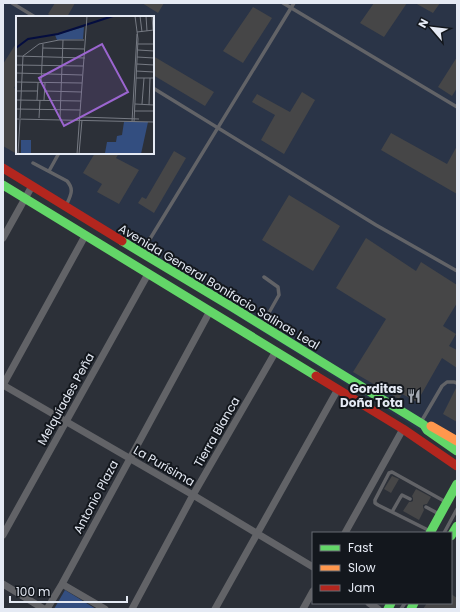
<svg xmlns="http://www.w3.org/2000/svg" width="460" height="612" font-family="Poppins,sans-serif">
<rect width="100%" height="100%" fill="#2c3038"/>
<path fill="#2a3447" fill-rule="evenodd" d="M3 3H457V454L213 301 3 164ZM17 17H153V153H17Z"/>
<path fill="#334e80" d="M65 590 96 609H54Z"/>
<path fill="#464647" d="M55 3H75L67 17H52L48 14Z
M142 3H164L158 13Z
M374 3H407L384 37 360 23Z
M415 3H440L433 13Z
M253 7 272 18 243 63 223 51Z
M17 42V83L14 88 17 89V154L3 146V64Z
M153 56 214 92 205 106 153 75Z
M457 57V88L452 96 438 87Z
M302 92 315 100 284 154 261 140 275 115 252 102 257 94 290 112Z
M391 133 447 164 457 146V194L381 150Z
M174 151 186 158 154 213 138 203 142 197 146 199Z
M95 153H119L116 158 139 170 119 204 97 192 102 184 83 173Z
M289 195 340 226 313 271 262 240Z
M366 238 416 271 421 262 457 285V303L443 326 456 334 449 346 457 350V368L442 358 417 402 402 394 399 399 353 372 386 319 336 288Z
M457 386V422L443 414Z
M392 476 399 479 391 493 384 489Z
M416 489 431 497 427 504H426L423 505V507L424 510 419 520 403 511 409 502H411L413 501V498L412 496Z
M451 594 457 598V609H423L427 603H451Z"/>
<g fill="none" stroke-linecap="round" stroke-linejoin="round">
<path stroke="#626367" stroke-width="3.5" d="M12 3 35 17
M283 3 457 107
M153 88 376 225 457 271
M33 163 67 181C75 190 70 196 66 206
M49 171 59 153
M142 252 294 3
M262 325 279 295 278 287 264 277
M421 422 442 386 447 382H454L457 383
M426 507 439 514
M392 512 400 498 402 495 410 499
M430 531 378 505 375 503V500L389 473 392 472 444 501
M444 533 457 509
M401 609 405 603"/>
<path stroke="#626367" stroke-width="7" d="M3 238 32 186
M3 385 193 495 313 567
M3 385 85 236
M345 533 403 429
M3 535 148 274
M3 584 44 609
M62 584 105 609
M369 603 378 609
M47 609 62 584 210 311
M132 609 193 495 276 351
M215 609 338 389
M303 609 313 591"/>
<path stroke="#63d668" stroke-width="9" d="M3 185 316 376
M122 241 232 307 424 425 427 430 457 451
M430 533 457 484
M451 536 457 526
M388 609 391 603
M411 609 414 603"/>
<path stroke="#ff974d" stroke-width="9" d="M431 426 457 441"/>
<path stroke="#b3261e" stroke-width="9" d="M3 168 122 241
M316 376 403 429 457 466"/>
</g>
<defs>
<symbol id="restaurant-bare" viewBox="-9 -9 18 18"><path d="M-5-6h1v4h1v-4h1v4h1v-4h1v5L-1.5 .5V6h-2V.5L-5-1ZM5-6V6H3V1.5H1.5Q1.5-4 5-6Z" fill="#a4a9b2" stroke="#13171d" stroke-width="2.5" paint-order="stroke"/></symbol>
</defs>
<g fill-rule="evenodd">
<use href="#restaurant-bare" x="404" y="386" width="20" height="20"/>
</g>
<g text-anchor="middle" stroke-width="4" stroke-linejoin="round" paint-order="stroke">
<g font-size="12" fill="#e5eaf4" stroke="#13171d">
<text transform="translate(219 287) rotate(31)" y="4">Avenida General Bonifacio Salinas Leal</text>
<text transform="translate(66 399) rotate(-61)" y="4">Melquíades Peña</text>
<text transform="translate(217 432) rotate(-60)" y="4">Tierra Blanca</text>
<text transform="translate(164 466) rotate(30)" y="4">La Purísima</text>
<text transform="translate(96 497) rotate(-62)" y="4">Antonio Plaza</text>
</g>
<g font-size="12" font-weight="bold" fill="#e5eaf4" stroke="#13171d" text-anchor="end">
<text x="403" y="393">Gorditas<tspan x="403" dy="14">Doña Tota</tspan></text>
</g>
</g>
<g transform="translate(16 16)">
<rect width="138" height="138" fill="#2c3038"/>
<path d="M68 11 67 23 41 24 39 19ZM108 106H132L125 138H85L89 137 91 126H100L101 120 106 119ZM5 124H15V137H5Z" fill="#334e80"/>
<path fill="none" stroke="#040d3f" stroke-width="2" d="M0 32 12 23 42 18 97 0"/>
<path fill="none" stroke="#767a83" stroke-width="1" d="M124 0 126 16M130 0 131 15M136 0 137 14M121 16 138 14M122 28H138M27 32 68 33M122 34 138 35M0 40 69 42M121 41 138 42M121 48 138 49M0 49 67 50M120 55 138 56M0 57 66 59M120 62H138M0 66 66 67M25 67 27 28M0 75H21M29 75 65 76M0 84 65 85M21 84 22 67M28 84 29 67M119 88 138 89M126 88 128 62M133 89 134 62M0 93 64 94M118 95H138M65 101 123 103M4 102 7 40 23 28 43 24H68M23 102 24 84M44 102 47 24M0 103 138 106M116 106 121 18M118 106 122 23 119 0M2 138 4 104M61 138 71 0M63 138 66 104"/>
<path fill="#9b65cf" fill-opacity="0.15" stroke="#9b65cf" stroke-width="2" d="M86 28 112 76 48 110 23 62Z"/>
<rect width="138" height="138" fill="none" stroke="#e5eaf4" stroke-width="2"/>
</g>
<rect width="460" height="612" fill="none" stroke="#e5eaf4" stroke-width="8"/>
<rect x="312" y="532" width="140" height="72" fill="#13171d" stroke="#676b73"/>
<rect x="320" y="545" width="20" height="6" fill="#63d668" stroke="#676b73"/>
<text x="348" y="552" font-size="12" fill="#e5eaf4">Fast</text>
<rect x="320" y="565" width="20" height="6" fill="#ff974d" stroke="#676b73"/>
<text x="348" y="572" font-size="12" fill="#e5eaf4">Slow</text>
<rect x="320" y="585" width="20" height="6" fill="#b3261e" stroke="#676b73"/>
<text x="348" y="592" font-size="12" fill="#e5eaf4">Jam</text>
<g transform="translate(432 28) rotate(298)" stroke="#13171d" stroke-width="3" paint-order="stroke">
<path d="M0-3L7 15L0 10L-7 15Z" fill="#e5eaf4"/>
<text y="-6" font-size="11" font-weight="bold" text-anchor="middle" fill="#e5eaf4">N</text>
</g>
<path d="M10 596v6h117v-6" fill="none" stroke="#e5eaf4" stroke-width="2"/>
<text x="16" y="596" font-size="12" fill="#e5eaf4" stroke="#13171d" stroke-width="3" paint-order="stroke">100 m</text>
</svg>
